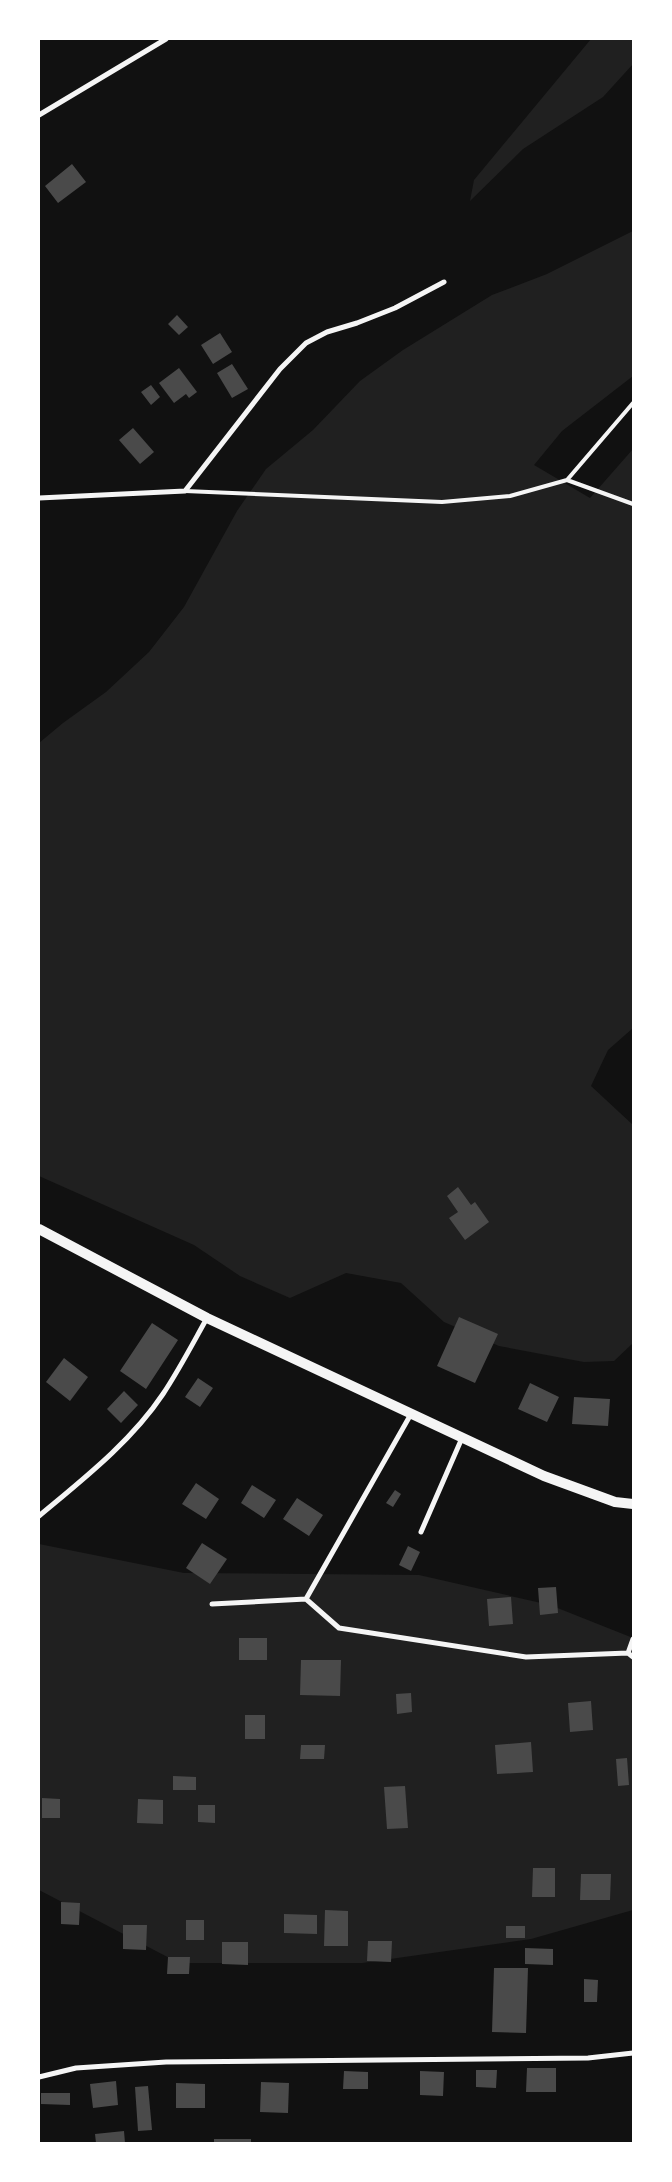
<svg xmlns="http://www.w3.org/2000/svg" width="672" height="2182" font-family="Rubik,sans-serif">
<rect width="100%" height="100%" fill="#111"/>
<path fill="#202020" d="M591 39H633V64L603 97 523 149 470 201 474 180Z
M633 231V376L562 431 534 465 590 498 633 449V1028L608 1050 591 1086 633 1125V1343L614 1361 584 1362 499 1346 444 1322 401 1283 346 1273 290 1298 240 1276 194 1245 39 1176V743L63 723 106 692 149 652 184 607 237 511 266 469 313 430 360 381 403 350 492 295 547 274Z
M39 1544 184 1573 419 1575 550 1605 633 1638V1910L531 1939 362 1963H179L39 1890Z"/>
<path fill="#4a4a4a" d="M72 164 86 182 58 203 45 186Z
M177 315 188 327 179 335 168 324Z
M220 333 232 352 213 364 201 345Z
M232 364 248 389 232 398 217 373Z
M179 368 197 392 189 398 186 394 174 403 159 383Z
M151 385 160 397 151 405 141 392Z
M133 428 154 452 140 464 119 440Z
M458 1187 471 1205 475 1202 489 1222 465 1240 449 1218 458 1212 447 1196Z
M459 1317 498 1334 475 1383 437 1366Z
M152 1323 178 1340 146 1389 120 1371Z
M64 1358 88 1377 70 1401 46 1382Z
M198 1378 213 1388 200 1407 185 1397Z
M530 1383 559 1397 547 1422 518 1409Z
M124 1391 138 1405 121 1423 107 1409Z
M574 1397 610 1399 608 1426 572 1424Z
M196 1483 219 1499 206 1519 182 1504Z
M252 1485 276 1500 264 1518 241 1503Z
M395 1490 401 1494 393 1507 386 1503Z
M297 1498 323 1515 309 1536 283 1519Z
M202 1543 227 1559 210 1584 186 1568Z
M408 1546 420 1552 411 1571 399 1565Z
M556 1587 558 1613 540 1615 538 1588Z
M511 1597 513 1624 489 1626 487 1599Z
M239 1638H267V1660H239Z
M301 1660H341L340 1696 300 1695Z
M411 1693 412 1712 397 1714 396 1694Z
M591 1701 593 1730 570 1732 568 1703Z
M245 1715H265V1739H245Z
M531 1742 533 1772 497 1774 495 1745Z
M301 1745H325L324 1759H300Z
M627 1758 629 1785 618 1786 616 1759Z
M173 1776 196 1777V1790H173Z
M405 1786 408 1828 387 1829 384 1787Z
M42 1798 60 1799V1818H42Z
M138 1799 163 1800V1824L137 1823Z
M198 1805H215V1823L198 1822Z
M533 1868H555V1897H532Z
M581 1874H611L610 1900H580Z
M61 1902 80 1903 79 1925 61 1924Z
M325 1910 348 1911V1946H324Z
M284 1914 317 1915V1934L284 1933Z
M186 1920H204V1940H186Z
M123 1925H147L146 1950 123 1949Z
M506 1926H525V1938H506Z
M368 1941H392L391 1962 367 1961Z
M222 1942H248V1965L222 1964Z
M525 1948 553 1949V1965L525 1964Z
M168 1957H190L189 1974H167Z
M494 1968H528L526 2033 492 2032Z
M584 1979 598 1980 597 2002H584Z
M527 2068H556V2092H526Z
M476 2070H497L496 2088 476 2087Z
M344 2071 368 2072V2089H343Z
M420 2071 444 2072 443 2096 420 2095Z
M116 2081 118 2105 93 2108 90 2084Z
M261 2082 289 2083 288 2113 260 2112Z
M176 2083 205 2084V2108H176Z
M148 2086 152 2130 138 2131 135 2087Z
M41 2093H70V2105L41 2104Z
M124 2131 125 2143H96L95 2134Z
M214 2139H251V2143H214Z"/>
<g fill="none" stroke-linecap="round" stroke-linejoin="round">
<path stroke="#f5f5f5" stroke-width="4" d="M567 480 633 403
M185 491 442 502 510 496 567 480 633 504"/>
<path stroke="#f5f5f5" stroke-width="5" d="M39 115 166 39
M39 498 185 491 280 369 306 343 327 332 357 323 395 308 444 282
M39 1516C82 1480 131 1442 163 1394 179 1370 193 1343 207 1318
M421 1532 462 1438
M306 1599 411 1414
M212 1604 306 1599 339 1628 526 1657 628 1653 633 1657
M628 1653 633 1639
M39 2077 76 2068 166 2062 588 2058 633 2053"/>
<path stroke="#f5f5f5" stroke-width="10" d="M39 1229 207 1318 544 1476 615 1502 633 1504"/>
</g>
<rect width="672" height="2182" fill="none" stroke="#ffffff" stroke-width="80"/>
</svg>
